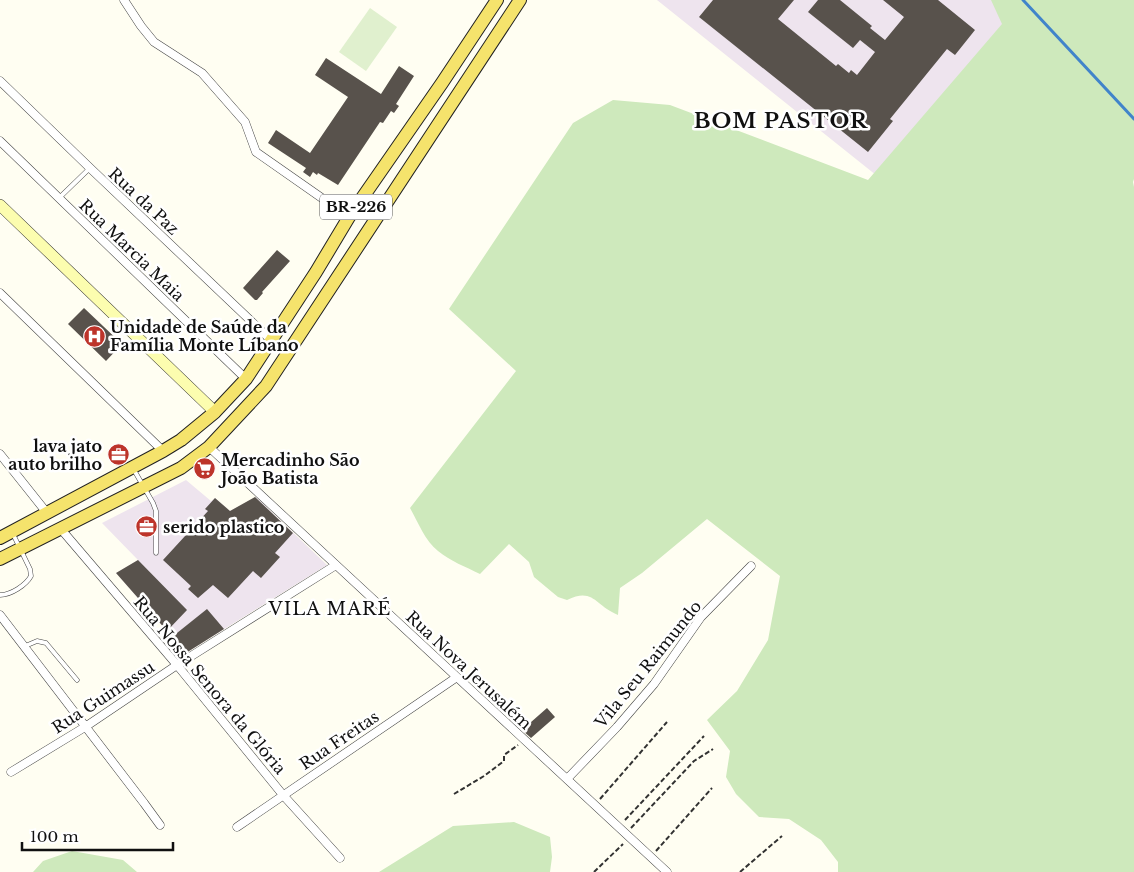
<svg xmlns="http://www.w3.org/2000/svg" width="1134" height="872" font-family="'Libre Baskerville',serif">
<rect width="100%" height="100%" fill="#fffef2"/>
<path fill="#eee4ee" d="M657 0H999L1054 43 916 207Z
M186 480 211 501 215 498 230 511 256 497 327 565 186 653 116 573 138 560 102 523Z"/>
<path fill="#cee9bc" d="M991 0H1134V179L1133 182 1134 187V872H838V862L821 840 789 819 759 817 736 794 726 777 730 751 707 720 737 691 768 640 780 576 707 519 642 573 620 588 618 615C595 606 594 587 567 600L558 597 534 577 529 562 509 544 480 574C466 567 450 561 438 551 425 541 418 522 410 508L516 371 449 309 573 123 613 100 670 105 868 180 1002 24Z
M514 822 550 837 552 857 550 872H379L453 826Z
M72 851 123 860 137 872H33L43 861Z"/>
<path fill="#e0f0ce" d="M370 8 397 27 366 71 339 52Z"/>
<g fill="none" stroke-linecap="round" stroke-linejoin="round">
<path stroke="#4184ca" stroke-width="3" d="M1023 0 1134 119"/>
</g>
<path fill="#58524c" d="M713 0H794L778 19 836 66 838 64 849 73 851 70 857 75 875 52 860 40 853 48 808 12 818 0H840L872 26 870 28 885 40 904 17 883 0H938L975 30 955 55 947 49 890 119 893 121 868 152 699 17Z
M326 58 381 94 399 66 414 76 396 104 399 106 394 113 391 111 383 123 380 122 338 185 318 173 317 175 313 172 310 177 303 172 306 168 268 143 276 130 310 153 348 97 315 75Z
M277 250 290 261 262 292 263 293 257 300H255L243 288Z
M84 308 122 344 106 361 68 324Z
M255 497 293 533 275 553 280 557 261 578 253 571 228 598 213 585 198 598 188 589 191 586 163 560 208 511 205 509 215 498 230 511Z
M138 560 187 610 167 631 116 573Z
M207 609 224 629 186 653 172 637Z
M547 708 555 717 531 738 522 730Z"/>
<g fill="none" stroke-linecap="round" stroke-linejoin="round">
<defs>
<path id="lane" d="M59 198 90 168
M134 470 153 503 156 511V553
M0 595C11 595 26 585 31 576L30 569 13 534
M23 647 37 641 46 643 77 680"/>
<path id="street" d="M124 0 141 26 154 42 202 73 245 122 256 152 349 217
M0 81 90 168 271 340
M0 141 246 379
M0 293 163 451
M209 447 667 872
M0 454 47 513
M60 528 177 665 283 795 340 858
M0 615 144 803 160 825
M11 772 85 727 177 665 336 565
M567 779 617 727 654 684 701 617 751 566
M237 827 457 677"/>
<path id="secondary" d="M0 205 215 412"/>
<path id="primary" d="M0 538 163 451 181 440 215 412 246 379 316 272 349 217 442 83 497 0
M0 559 181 468 209 447 266 386 520 0"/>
</defs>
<use href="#lane" stroke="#434343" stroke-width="5"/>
<use href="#street" stroke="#434343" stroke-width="9"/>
<use href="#secondary" stroke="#323232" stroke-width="12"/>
<use href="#primary" stroke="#212121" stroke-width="14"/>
<path stroke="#323232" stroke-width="2" stroke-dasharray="5 2.5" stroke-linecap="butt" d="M454 794 484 776 504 761V755L518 745
M600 799 667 722
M625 820 704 736
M631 828 694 761 713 749
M656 851 712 788
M594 872 623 844
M740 872 782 836"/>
<use href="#lane" stroke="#fff" stroke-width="4"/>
<use href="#street" stroke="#fff" stroke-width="8"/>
<use href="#secondary" stroke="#fcfdaf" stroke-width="11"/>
<use href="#primary" stroke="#f5e36c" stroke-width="12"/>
</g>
<defs>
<symbol id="hospital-disc" viewBox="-11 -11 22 22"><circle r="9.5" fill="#bd342a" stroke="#fff"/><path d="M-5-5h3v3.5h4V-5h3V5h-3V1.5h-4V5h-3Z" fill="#fff"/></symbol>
<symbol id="office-disc" viewBox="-11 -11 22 22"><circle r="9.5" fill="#bd342a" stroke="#fff"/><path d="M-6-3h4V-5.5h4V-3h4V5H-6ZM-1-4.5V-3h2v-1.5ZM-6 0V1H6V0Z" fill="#fff"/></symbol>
<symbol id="supermarket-disc" viewBox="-11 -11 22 22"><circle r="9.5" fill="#bd342a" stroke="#fff"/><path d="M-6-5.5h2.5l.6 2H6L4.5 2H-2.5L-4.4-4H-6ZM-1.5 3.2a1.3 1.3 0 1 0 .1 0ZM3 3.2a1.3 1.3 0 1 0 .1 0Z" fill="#fff"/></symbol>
</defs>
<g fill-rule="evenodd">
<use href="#hospital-disc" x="82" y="324" width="25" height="25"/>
<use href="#office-disc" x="106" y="442" width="25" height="25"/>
<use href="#supermarket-disc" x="192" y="456" width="25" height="25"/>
<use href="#office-disc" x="134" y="514" width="25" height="25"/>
</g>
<g text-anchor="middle" stroke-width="5" stroke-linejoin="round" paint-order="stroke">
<rect fill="#fff" stroke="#585858" stroke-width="1" x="320" y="194.5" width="72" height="25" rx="4"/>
<g font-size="15" font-weight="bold" fill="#101010">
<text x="356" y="212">BR-226</text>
</g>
<g font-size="16" fill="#101010" stroke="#fff">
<text transform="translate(144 201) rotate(43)" y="6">Rua da Paz</text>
<text transform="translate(132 250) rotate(44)" y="6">Rua Marcia Maia</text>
<text transform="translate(648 664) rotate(-51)" y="6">Vila Seu Raimundo</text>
<text transform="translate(469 670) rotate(43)" y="6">Rua Nova Jerusalém</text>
<text transform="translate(210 685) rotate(50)" y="6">Rua Nossa Senora da Glória</text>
<text transform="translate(103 697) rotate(-33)" y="6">Rua Guimassu</text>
<text transform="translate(339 740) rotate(-34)" y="6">Rua Freitas</text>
</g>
<g font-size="16" font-weight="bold" fill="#101010" stroke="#fff" text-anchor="start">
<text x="110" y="333">Unidade de Saúde da<tspan x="110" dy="18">Família Monte Líbano</tspan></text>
<text x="102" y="452" text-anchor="end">lava jato<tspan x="102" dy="18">auto brilho</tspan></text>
<text x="221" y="466">Mercadinho São<tspan x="221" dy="18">João Batista</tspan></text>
<text x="163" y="533">serido plastico</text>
</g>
<g font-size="18" letter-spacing="1" fill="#101010" stroke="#fff">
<text x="330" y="615">VILA MARÉ</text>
</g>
<g font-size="21" font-weight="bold" letter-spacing="1" fill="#101010" stroke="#fff">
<text x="781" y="128">BOM PASTOR</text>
</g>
</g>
<path d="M22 842v8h151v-8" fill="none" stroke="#101010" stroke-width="2.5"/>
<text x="30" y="842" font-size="15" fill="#101010" stroke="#ffffff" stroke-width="4" paint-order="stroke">100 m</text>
</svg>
